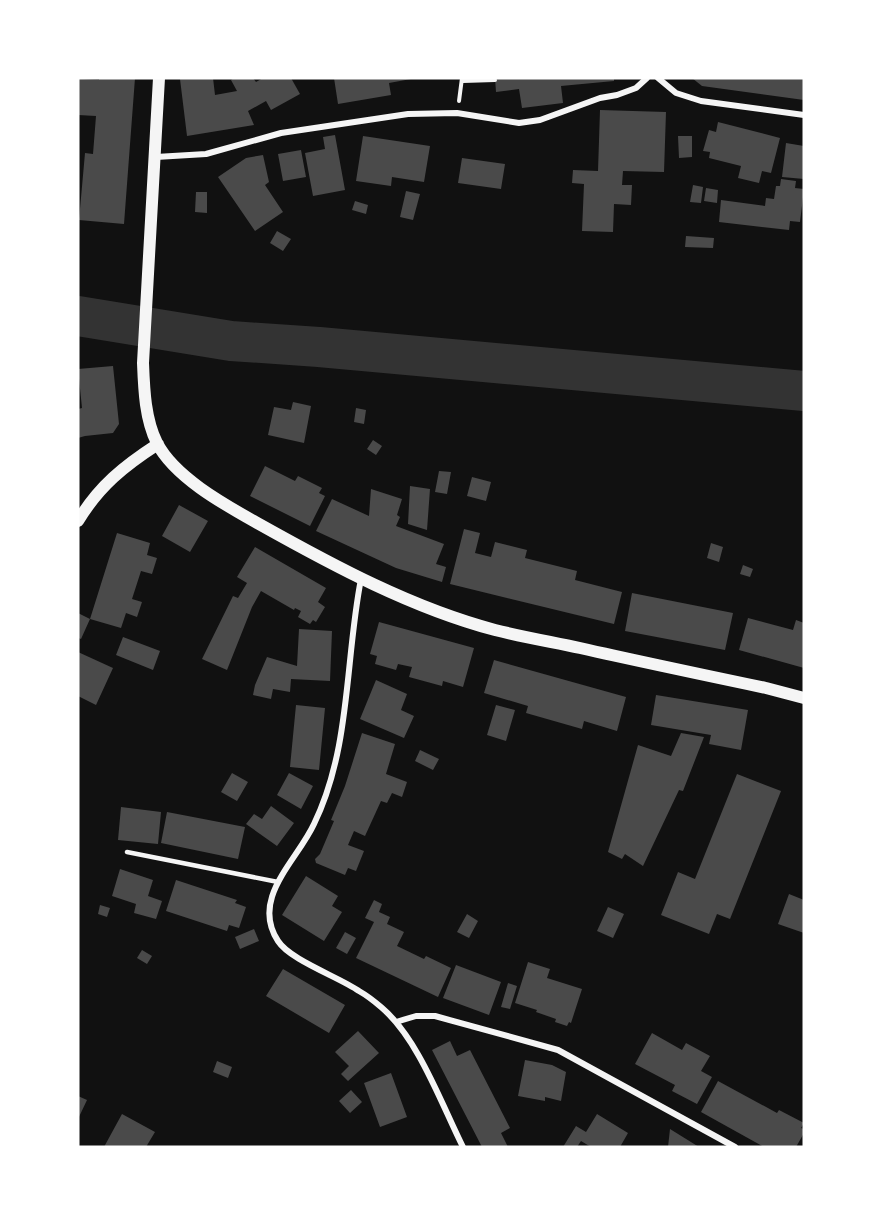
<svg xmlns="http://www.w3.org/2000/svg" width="882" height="1225" font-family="'Asap Condensed',sans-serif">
<rect width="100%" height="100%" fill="#111"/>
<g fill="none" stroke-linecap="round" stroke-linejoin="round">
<path stroke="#333" stroke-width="40" d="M78 316 231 341 319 347 804 391"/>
</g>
<path fill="#4a4a4a" d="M99 78H135L124 224 79 220 85 153 93 154 96 116 78 115V79L99 80Z
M192 78H213L215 95 237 91 231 80 234 78H253L256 82 263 78H291L300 94 271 110 266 101 248 111 254 125 187 136 180 79Z
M334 78H411V79L389 83 391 95 338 104Z
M495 78H614V81L561 86 563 103 522 108 519 89 496 92Z
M692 78H804V100L702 86Z
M600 110 666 112 664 172 623 171 622 185H632L631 205 614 204 613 232 582 231 584 184 572 183 573 170 598 171Z
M718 122 780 138 771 173 762 171 759 183 738 178 741 166 709 158 710 152 703 151 709 130 716 132Z
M335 135 345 190 313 196 305 153 325 149 323 137Z
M363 136 430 146 424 182 392 177 391 186 356 181Z
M678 136H692V157L679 158Z
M786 143 804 146V179L782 177Z
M301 150 306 177 283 181 278 154Z
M263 155 269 182 265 185 283 212 255 231 218 177 246 158Z
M462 158 505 164 501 189 458 183Z
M781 179 796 181 795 188 804 189 800 222 790 221 789 230 719 222 721 200 765 206 766 198 774 199 776 186H780Z
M693 185 703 187 701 203 690 202Z
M706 188 718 190 717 203 704 201Z
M406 191 420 194 413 220 400 217Z
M196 192H207V213L195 212Z
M355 201 368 205 366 214 352 210Z
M277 231 291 239 283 251 270 243Z
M686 236 714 238 713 248 685 247Z
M113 366 119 424 113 433 85 436 78 438V409L82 408 78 369Z
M293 402 311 406 304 443 268 435 274 407 291 410Z
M356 408 366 410 364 424 354 422Z
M373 440 382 446 376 455 367 449Z
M265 466 295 481 298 476 322 488 319 493 325 496 310 526 250 496Z
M439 471 451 472 447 494 435 492Z
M472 477 491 482 486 501 467 496Z
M410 486 430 489 427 530 408 524Z
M371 489 402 499 397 515 400 517 396 526 444 544 436 564 446 567 442 582 396 568 316 531 332 499 369 516Z
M179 505 208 521 190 552 162 536Z
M464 529 480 533 475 553 491 557 495 542 527 550 525 558 577 571 575 580 622 592 614 624 450 584Z
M117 533 150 543 147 555 157 558 152 574 141 571 132 599 142 602 137 617 126 613 121 628 90 619Z
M711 543 723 547 719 562 707 558Z
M255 547 326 588 318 602 325 607 316 622 313 620 310 624 298 617 301 611 295 608 294 610 261 591 252 607 227 670 202 659 233 596 238 598 247 583 237 577Z
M743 565 753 569 750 577 740 574Z
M632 593 733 613 725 650 625 631Z
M78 613 90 619 81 639 78 638Z
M748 618 793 630 796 620 804 623V668L739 650Z
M379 622 474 648 463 687 443 681 442 686 409 677 412 667 398 664 396 670 375 664 377 656 370 654Z
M299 629 332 631 330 681 291 679 290 692 273 689 271 699 253 695 255 685 267 657 297 666Z
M123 637 160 651 153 670 116 655Z
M78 652 113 668 96 705 78 696Z
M494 660 626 697 617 731 584 721 582 729 526 713 528 706 484 693Z
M376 680 407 694 401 710 414 716 404 738 360 719Z
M656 695 748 710 741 750 709 744 711 735 651 725Z
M296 705 325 708 319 770 290 767Z
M496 705 515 710 506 741 487 735Z
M362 733 395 744 386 774 407 782 402 797 392 793 387 803 381 801 365 836 354 831 348 845 364 851 356 871 348 868 345 875 316 863 315 859 320 854 334 821 331 820 345 786Z
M681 733 704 737 683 791 679 790 643 866 625 854 622 859 608 852 638 745 671 756Z
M420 750 439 759 433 770 415 761Z
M232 773 248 782 237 801 221 792Z
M289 773 313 786 301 809 277 795Z
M737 774 781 791 730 919 717 914 709 934 661 915 678 872 695 879Z
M271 806 294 823 277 846 246 824 254 814 262 819Z
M121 807 161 812 158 844 118 840Z
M167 812 245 827 238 859 161 843Z
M120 869 153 880 148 896 162 901 156 919 134 913 136 904 112 896Z
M306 876 338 896 332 906 342 912 324 941 282 915Z
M176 880 237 900 235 903 246 907 239 928 229 925 227 931 166 911Z
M789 894 804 900V933L778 924Z
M374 900 382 904 379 912 390 917 387 924 404 932 397 946 424 959 426 956 451 968 438 997 356 958 374 922 365 918Z
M100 905 110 908 107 917 98 914Z
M608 907 624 914 613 938 597 931Z
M467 914 478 921 469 938 457 932Z
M254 929 259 941 240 949 235 937Z
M345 932 356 938 347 954 336 948Z
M142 950 152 956 147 964 137 958Z
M528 962 550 969 547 978 582 989 571 1023 569 1022 567 1026 555 1022 556 1019 536 1012 537 1010 515 1003Z
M456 965 501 982 489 1015 443 998Z
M283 969 345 1005 329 1033 266 996Z
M508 983 517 986 510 1009 501 1007Z
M358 1031 379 1053 348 1081 341 1074 349 1066 335 1052Z
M652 1033 682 1050 686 1043 710 1056 701 1071 712 1077 697 1104 672 1091 675 1085 635 1064Z
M450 1041 457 1056 470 1050 510 1128 501 1133 508 1147H482L432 1050Z
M525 1060 552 1065 566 1072 561 1101 545 1097V1101L518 1096Z
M217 1061 232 1067 228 1078 213 1072Z
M391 1073 407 1117 380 1127 364 1083Z
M718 1081 777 1113 779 1110 804 1123 801 1128 804 1129V1133L796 1147H764L701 1112Z
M351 1090 362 1102 350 1113 339 1101Z
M78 1096 87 1100 78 1119Z
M122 1114 155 1132 146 1147H104Z
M597 1114 628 1133 620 1147H591L581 1141 577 1147H563L576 1126 586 1132Z
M670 1129 699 1147H668Z"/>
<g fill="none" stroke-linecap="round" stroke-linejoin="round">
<path stroke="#f5f5f5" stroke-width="4" d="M463 81 495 80
M459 101 462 78"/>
<path stroke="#f5f5f5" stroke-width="4.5" d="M127 852 278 882"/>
<path stroke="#f5f5f5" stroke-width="6" d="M658 78 676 93 701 101 804 115
M156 157 206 154 281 133 408 114 457 113 519 123 540 120 600 98 617 95 636 88 647 78
M361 579C345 660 351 748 314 824 297 861 250 898 278 941 290 960 339 977 359 991 366 995 374 1001 381 1007 418 1038 441 1103 463 1147
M396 1022 416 1016H435L558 1050 735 1147"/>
<path stroke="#f5f5f5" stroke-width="12" d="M159 78 143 363C144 389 145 419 157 443 175 478 227 506 259 524 334 566 412 608 495 630 523 637 552 642 580 648 642 662 704 675 766 688L804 698
M78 521C99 486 124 466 158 444"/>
</g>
<rect width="882" height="1225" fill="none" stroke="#ffffff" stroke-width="159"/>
</svg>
